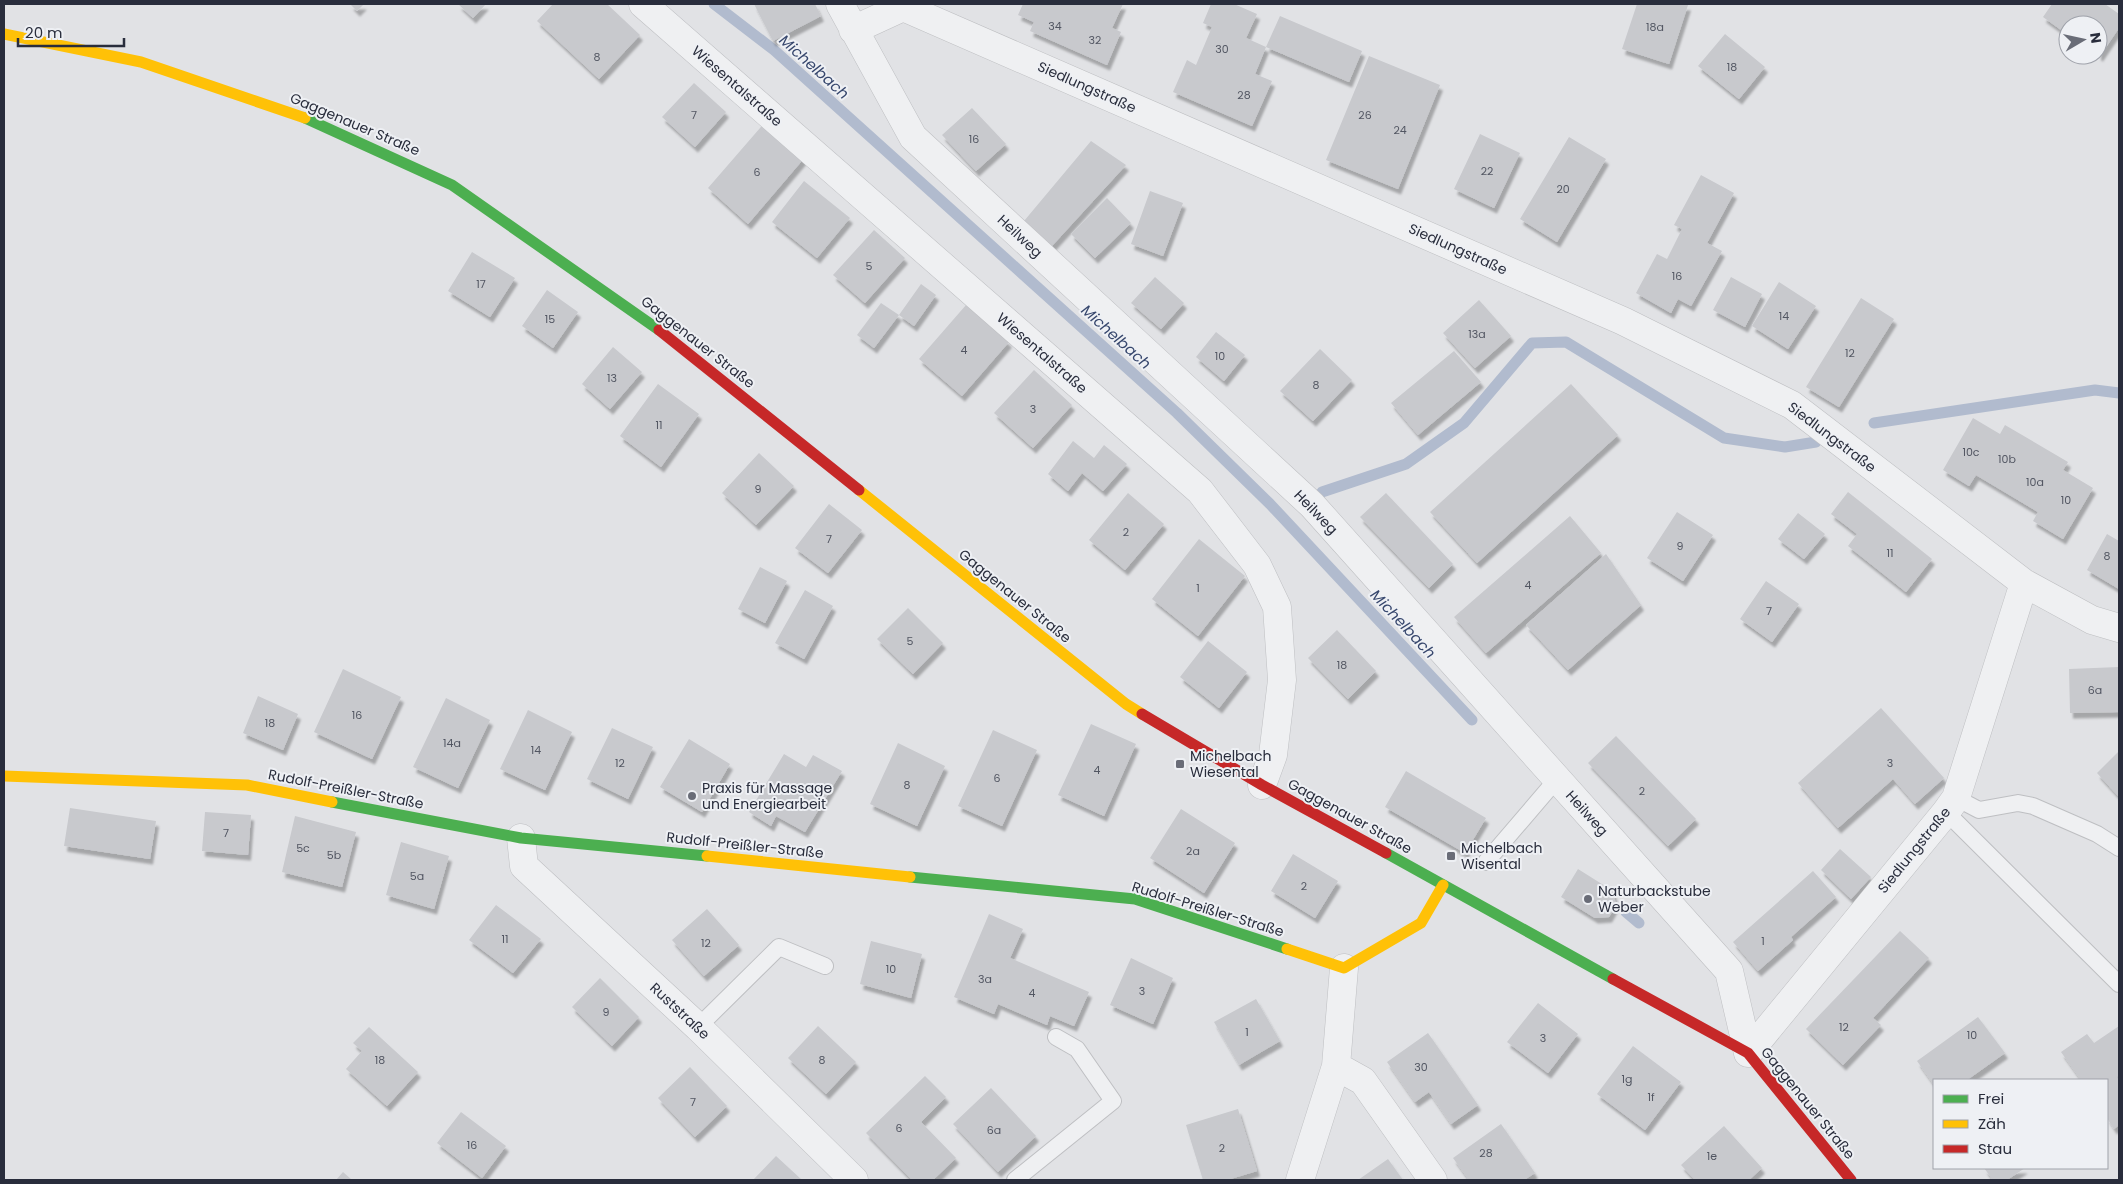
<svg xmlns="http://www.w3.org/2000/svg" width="2123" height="1184" font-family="Poppins,sans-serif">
<defs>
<filter id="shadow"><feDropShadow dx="3" dy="5.5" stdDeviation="1" flood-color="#0004"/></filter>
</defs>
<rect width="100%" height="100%" fill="#e1e2e5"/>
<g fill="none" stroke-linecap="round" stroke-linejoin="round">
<path stroke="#b1bbce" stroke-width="11" d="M714 4 774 50 1177 413 1270 504 1472 720
M1874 423 2095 390 2119 393
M1322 492 1406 464 1464 423 1532 343 1566 342 1724 438 1785 447 1816 442
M1626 912 1639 923"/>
</g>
<path fill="#c8c9cd" filter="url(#shadow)" d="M350 4H364L357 11Z
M458 4H486L473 18Z
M553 4H607L640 35 599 79 537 21Z
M754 4H815L821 16 773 41Z
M1023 4H1123L1112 28 1121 32 1107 65 1030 31 1034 22 1018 15Z
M1211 4H1234L1257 14 1246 38 1266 47 1255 74 1272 81 1252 126 1173 92 1187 60 1196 65 1212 27 1203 23Z
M1637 4 1688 5 1669 64 1622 49Z
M2052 4H2105L2119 14V28L2100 56 2098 55V25H2068V35L2043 17Z
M1280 16 1362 51 1349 82 1266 47Z
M1725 34 1765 67 1739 99 1698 66Z
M1369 56 1440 85 1398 189 1326 160Z
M694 83 726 112 695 147 662 117Z
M972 108 1006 144 976 171 942 135Z
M766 121 806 156 748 224 708 188Z
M1480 134 1520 153 1494 208 1454 189Z
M1569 137 1606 159 1557 242 1520 219Z
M1091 141 1126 165 1051 247 1024 221Z
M1701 175 1734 193 1707 243 1722 251 1691 306 1678 299 1671 313 1636 293 1657 254 1667 259 1682 229 1674 225Z
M804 181 850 218 817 258 772 222Z
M1150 191 1183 203 1163 256 1131 244Z
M1107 198 1131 223 1095 258 1071 234Z
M874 230 905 258 865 303 833 275Z
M472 252 515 278 490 317 448 291Z
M1155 277 1184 303 1161 329 1131 303Z
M1731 277 1762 294 1745 327 1713 310Z
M1779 282 1816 306 1788 349 1752 326Z
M921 284 936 295 914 326 899 315Z
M547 290 578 312 553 348 522 326Z
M1861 298 1894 319 1839 407 1806 387Z
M1479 300 1511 336 1475 368 1443 333Z
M881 303 899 315 874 348 857 335Z
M966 305 1009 342 962 396 919 359Z
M1216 332 1245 355 1224 381 1196 357Z
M613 347 642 372 610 409 582 384Z
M1320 349 1352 380 1313 421 1280 391Z
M1454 351 1481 382 1418 435 1391 403Z
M1034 370 1072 405 1033 448 994 413Z
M658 384 699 414 661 467 620 436Z
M1571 384 1618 435 1477 563 1430 512Z
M1973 418 2000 434 2005 425 2068 462 2063 470 2093 488 2063 539 2033 521 2038 512 1976 475 1969 486 1943 470Z
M1073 441 1094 458 1104 445 1127 464 1103 491 1082 473 1068 491 1048 474Z
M759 453 794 486 756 525 722 493Z
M1848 492 1932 559 1906 592 1848 546 1857 534 1831 514Z
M1128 493 1164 524 1125 570 1089 540Z
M1386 493 1453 564 1429 588 1360 517Z
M829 504 862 530 828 573 795 548Z
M1677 512 1713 535 1683 581 1647 558Z
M1798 513 1825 534 1804 559 1778 539Z
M1570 516 1601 553 1486 653 1454 617Z
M2107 534 2119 541V589L2087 570Z
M1199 539 1245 576 1198 636 1152 599Z
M1606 554 1641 605 1568 670 1526 625Z
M760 567 787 581 765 623 738 609Z
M1766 581 1799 604 1772 642 1740 619Z
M805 590 833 606 804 659 775 643Z
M908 608 943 643 913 674 877 639Z
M1337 630 1376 671 1348 699 1308 658Z
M1208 641 1247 672 1219 708 1180 677Z
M2119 667V712L2070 713 2069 669Z
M343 669 401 697 372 759 314 732Z
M258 696 298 714 283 750 243 733Z
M446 698 490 720 458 788 413 767Z
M1881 708 1944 778 1915 804 1893 779 1838 828 1798 783Z
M528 710 572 732 545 790 500 769Z
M1091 724 1136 744 1104 816 1058 795Z
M612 728 653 747 628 799 587 779Z
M993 730 1037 750 1002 826 958 806Z
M1616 736 1696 819 1668 846 1588 763Z
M689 739 730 764 702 812 660 787Z
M898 743 945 766 917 826 870 804Z
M2119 751V797L2097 773Z
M784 754 806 767 813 755 842 771 805 832 776 816 771 826 749 812Z
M1406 771 1486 818 1465 853 1385 807Z
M70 808 156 821 150 859 64 846Z
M1181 809 1235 843 1204 893 1150 858Z
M205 812 251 815 248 855 202 851Z
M295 816 356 832 342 887 282 872Z
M401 842 449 856 434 909 386 895Z
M1840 849 1871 877 1851 899 1821 870Z
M1293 854 1338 881 1315 918 1271 891Z
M1578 869 1613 891 1616 905 1609 917 1595 918 1561 897Z
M1813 871 1836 897 1791 937 1793 940 1758 971 1733 942Z
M496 905 541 939 513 973 469 940Z
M707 909 739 945 704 976 672 940Z
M989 914 1023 929 1010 958 1089 992 1074 1026 1050 1016 1047 1025 998 1004 994 1014 954 997Z
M1900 931 1929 958 1873 1018 1881 1025 1843 1065 1806 1029Z
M871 941 922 954 911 998 860 984Z
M1131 958 1173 978 1153 1024 1110 1005Z
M600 978 639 1017 612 1046 572 1007Z
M1256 999 1280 1041 1239 1065 1214 1022Z
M1538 1003 1578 1034 1548 1073 1507 1042Z
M1978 1017 2005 1053 1967 1080H1934V1085L1917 1061Z
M818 1026 856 1062 826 1094 788 1058Z
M2119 1026V1075L2117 1077 2119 1081V1125L2114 1129 2107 1118V1080H2081L2061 1052 2087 1034 2094 1043Z
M369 1027 418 1072 387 1106 346 1069 362 1051 353 1043Z
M1428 1033 1478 1105 1451 1124 1429 1092 1415 1102 1387 1062Z
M1633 1046 1681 1082 1645 1130 1597 1094Z
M690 1067 727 1106 695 1137 658 1098Z
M925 1076 946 1097 921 1122 956 1158 933 1180H912L866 1133Z
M991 1088 1036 1136 998 1172 953 1124Z
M1238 1109 1257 1171 1227 1180H1203L1186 1125Z
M461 1112 506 1146 482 1178 437 1143Z
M1501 1124 1535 1173 1524 1180H1469L1453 1158Z
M1724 1126 1762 1168 1749 1180H1695L1681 1165Z
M776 1156 802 1180H753Z
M1388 1159 1403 1180H1358Z
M1984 1168H2025L2007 1180H1993Z
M343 1172 352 1180H336Z"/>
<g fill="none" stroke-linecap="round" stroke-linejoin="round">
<defs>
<path id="lane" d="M1956 798 1979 810 2018 803 2033 806 2097 834 2119 848
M1946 812 2119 984
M1486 862 1557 779
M698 1027 779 947 825 966
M1015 1180 1113 1101 1077 1049 1056 1037"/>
<path id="street" d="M643 4 1200 491 1257 565 1277 607 1282 680 1273 755 1262 785
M840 4 913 137 1312 505 1729 971 1748 1053
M853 30 903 7 1623 321 1792 405 2024 583 2092 620 2119 628
M521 838 524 866 698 1027 854 1180
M1748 1053 1946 812 1956 798 2024 583
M1336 1066 1363 1081 1433 1180
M1300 1180 1336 1066 1344 968"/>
</defs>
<use href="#lane" stroke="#bebfc2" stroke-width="18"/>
<use href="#street" stroke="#bebfc2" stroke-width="29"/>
<use href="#lane" stroke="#eff0f2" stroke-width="16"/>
<use href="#street" stroke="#eff0f2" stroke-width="28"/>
<path stroke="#4caf50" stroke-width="11" d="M305 118 452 185 659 330
M332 802 521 838 707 856
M1386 853 1613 979
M910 877 1135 899 1287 949"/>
<path stroke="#ffc107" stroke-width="11" d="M4 34 141 62 305 118
M859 490 1126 704 1142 714
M4 776 247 785 332 802
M707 856 910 877
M1287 949 1344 968 1421 923 1443 885"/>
<path stroke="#c62828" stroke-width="11" d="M659 330 859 490
M1142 714 1262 785 1386 853
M1613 979 1748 1053 1851 1180"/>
</g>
<g fill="#696c77" stroke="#eef0f4" stroke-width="2">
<rect x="1175" y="759" width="10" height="10" rx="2.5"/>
<circle cx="692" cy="796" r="5"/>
<rect x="1446" y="851" width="10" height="10" rx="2.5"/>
<circle cx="1588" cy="899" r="5"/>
</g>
<g text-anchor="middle" stroke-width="4" stroke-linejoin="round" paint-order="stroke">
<g font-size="11" fill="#525662">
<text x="1055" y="30">34</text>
<text x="1655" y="31">18a</text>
<text x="1095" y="44">32</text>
<text x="1222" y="53">30</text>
<text x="597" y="61">8</text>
<text x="1732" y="71">18</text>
<text x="1244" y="99">28</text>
<text x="694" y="119">7</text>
<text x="1365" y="119">26</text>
<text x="1400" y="134">24</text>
<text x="974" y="143">16</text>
<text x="1487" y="175">22</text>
<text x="757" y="176">6</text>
<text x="1563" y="193">20</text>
<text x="869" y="270">5</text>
<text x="1677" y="280">16</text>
<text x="481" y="288">17</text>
<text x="1784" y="320">14</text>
<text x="550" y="323">15</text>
<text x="1477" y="338">13a</text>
<text x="964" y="354">4</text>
<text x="1850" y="357">12</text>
<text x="1220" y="360">10</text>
<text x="612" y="382">13</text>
<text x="1316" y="389">8</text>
<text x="1033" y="413">3</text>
<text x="659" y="429">11</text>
<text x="1971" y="456">10c</text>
<text x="2007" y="463">10b</text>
<text x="2035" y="486">10a</text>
<text x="758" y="493">9</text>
<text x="2066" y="504">10</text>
<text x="1126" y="536">2</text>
<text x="829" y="543">7</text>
<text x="1680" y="550">9</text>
<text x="1890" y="557">11</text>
<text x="2107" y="560">8</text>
<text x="1528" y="589">4</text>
<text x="1198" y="592">1</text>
<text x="1769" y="615">7</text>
<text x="910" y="645">5</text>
<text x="1342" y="669">18</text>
<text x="2095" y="694">6a</text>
<text x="357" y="719">16</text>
<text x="270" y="727">18</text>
<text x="452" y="747">14a</text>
<text x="536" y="754">14</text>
<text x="620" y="767">12</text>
<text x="1890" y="767">3</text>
<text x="1097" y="774">4</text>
<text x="997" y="782">6</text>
<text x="907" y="789">8</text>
<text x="1642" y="795">2</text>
<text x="226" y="837">7</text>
<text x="303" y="852">5c</text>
<text x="1193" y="855">2a</text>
<text x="334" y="859">5b</text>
<text x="417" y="880">5a</text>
<text x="1304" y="890">2</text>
<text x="505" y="943">11</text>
<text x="1763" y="945">1</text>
<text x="706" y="947">12</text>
<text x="891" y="973">10</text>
<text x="985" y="983">3a</text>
<text x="1142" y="995">3</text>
<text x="1032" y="997">4</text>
<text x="606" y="1016">9</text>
<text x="1844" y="1031">12</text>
<text x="1247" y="1036">1</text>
<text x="1972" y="1039">10</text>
<text x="1543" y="1042">3</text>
<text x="380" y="1064">18</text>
<text x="822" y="1064">8</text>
<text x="1421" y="1071">30</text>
<text x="1627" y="1083">1g</text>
<text x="1651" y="1101">1f</text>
<text x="693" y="1106">7</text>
<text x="899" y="1132">6</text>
<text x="994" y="1134">6a</text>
<text x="472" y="1149">16</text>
<text x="1222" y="1152">2</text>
<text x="1486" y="1157">28</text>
<text x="1712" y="1160">1e</text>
</g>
<g font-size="14" fill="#292d3c" stroke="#eef0f4">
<text transform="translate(737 86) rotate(41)" y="5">Wiesentalstraße</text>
<text transform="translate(1087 87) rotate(24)" y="5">Siedlungstraße</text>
<text transform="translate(355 124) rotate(23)" y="5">Gaggenauer Straße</text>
<text transform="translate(1020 236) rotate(43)" y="5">Heilweg</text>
<text transform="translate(1458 249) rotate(24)" y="5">Siedlungstraße</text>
<text transform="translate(698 342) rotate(38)" y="5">Gaggenauer Straße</text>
<text transform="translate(1042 353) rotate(41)" y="5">Wiesentalstraße</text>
<text transform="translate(1832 437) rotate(37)" y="5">Siedlungstraße</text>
<text transform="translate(1316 512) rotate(46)" y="5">Heilweg</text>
<text transform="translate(1015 596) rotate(39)" y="5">Gaggenauer Straße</text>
<text transform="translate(346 789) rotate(11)" y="5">Rudolf-Preißler-Straße</text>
<text transform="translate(1587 813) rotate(48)" y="5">Heilweg</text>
<text transform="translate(1350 816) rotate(29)" y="5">Gaggenauer Straße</text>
<text transform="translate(745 845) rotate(6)" y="5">Rudolf-Preißler-Straße</text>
<text transform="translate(1914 850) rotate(-51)" y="5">Siedlungstraße</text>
<text transform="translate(1208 909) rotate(17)" y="5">Rudolf-Preißler-Straße</text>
<text transform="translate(680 1011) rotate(43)" y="5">Ruststraße</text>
<text transform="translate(1808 1103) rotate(51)" y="5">Gaggenauer Straße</text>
</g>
<g font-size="14" fill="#292d3c" stroke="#eef0f4" text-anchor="start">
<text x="1190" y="761">Michelbach<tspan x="1190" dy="16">Wiesental</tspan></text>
<text x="702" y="793">Praxis für Massage<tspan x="702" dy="16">und Energiearbeit</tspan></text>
<text x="1461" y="853">Michelbach<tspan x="1461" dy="16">Wisental</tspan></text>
<text x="1598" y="896">Naturbackstube<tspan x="1598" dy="16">Weber</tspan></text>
</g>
<g font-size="15" font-style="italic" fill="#37476d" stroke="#eef0f4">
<text transform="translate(814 67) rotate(42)" y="5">Michelbach</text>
<text transform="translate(1116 337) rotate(42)" y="5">Michelbach</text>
<text transform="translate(1403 624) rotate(47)" y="5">Michelbach</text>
</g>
</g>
<rect width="2123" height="1184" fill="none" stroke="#292d3c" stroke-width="10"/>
<rect x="1933" y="1079" width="175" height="90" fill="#eef0f4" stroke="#9fa2aa"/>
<rect x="1943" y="1095" width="25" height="8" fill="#4caf50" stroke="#9fa2aa"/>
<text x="1978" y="1104" font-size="15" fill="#292d3c">Frei</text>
<rect x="1943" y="1120" width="25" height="8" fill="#ffc107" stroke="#9fa2aa"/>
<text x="1978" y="1129" font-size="15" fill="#292d3c">Zäh</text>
<rect x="1943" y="1145" width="25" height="8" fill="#c62828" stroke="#9fa2aa"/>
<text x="1978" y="1154" font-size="15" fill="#292d3c">Stau</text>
<g transform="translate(2083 40) rotate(81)"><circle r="24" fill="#eef0f4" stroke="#9fa2aa"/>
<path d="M0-4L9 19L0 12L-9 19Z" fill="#696c77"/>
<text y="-8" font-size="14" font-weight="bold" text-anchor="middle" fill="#292d3c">N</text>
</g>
<path d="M18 38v8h106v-8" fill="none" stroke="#292d3c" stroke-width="2.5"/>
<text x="25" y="38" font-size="15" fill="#292d3c" stroke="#eef0f4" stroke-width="4" paint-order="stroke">20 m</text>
</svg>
